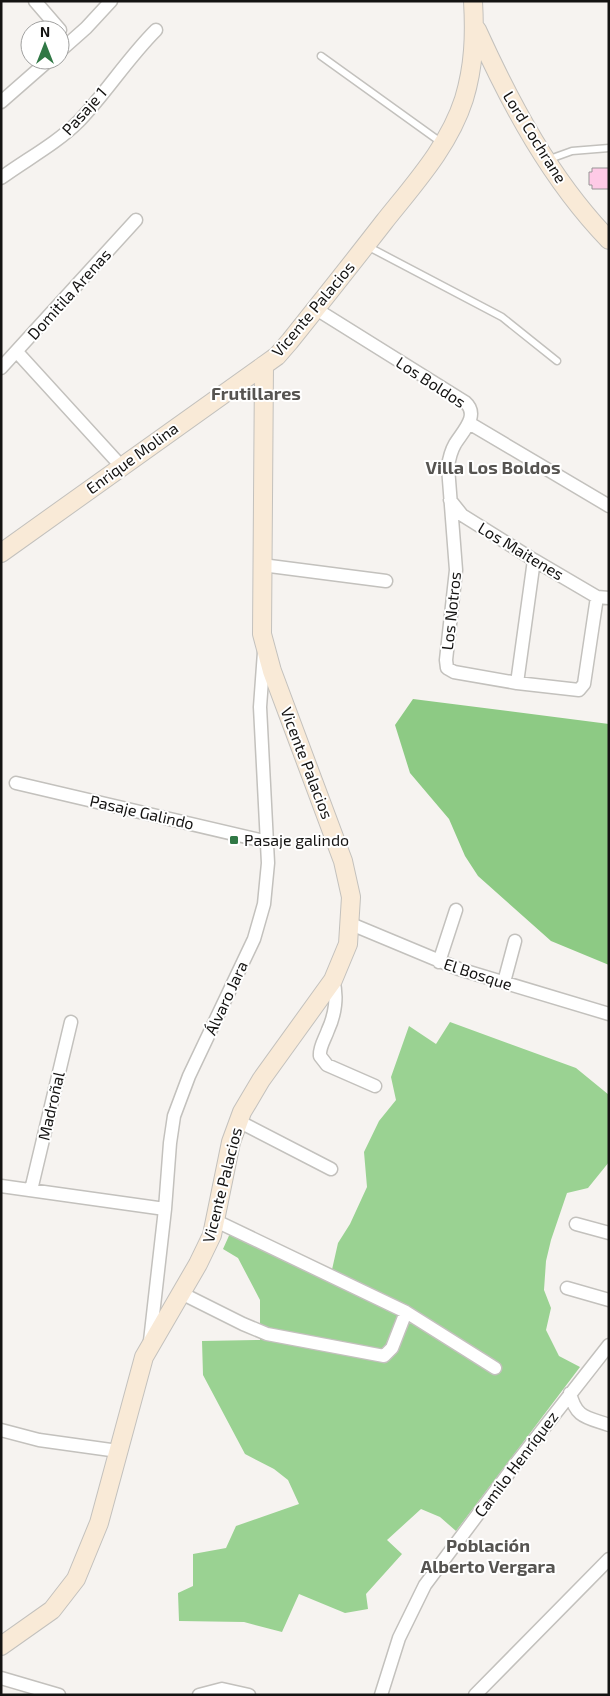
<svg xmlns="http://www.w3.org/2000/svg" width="610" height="1696" font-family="'Exo 2',sans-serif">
<rect width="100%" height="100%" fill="#f6f3f0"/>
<path fill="#9ad292" d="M450 1022 576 1068 609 1095V1162L588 1188 567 1193 551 1240 546 1261 544 1290 551 1308 546 1330 559 1356 580 1367 456 1531 440 1517 421 1509 387 1540 402 1554 366 1594 368 1609 345 1613 299 1594 282 1632 244 1622 179 1621 178 1593 193 1586V1554L226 1548 236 1526 299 1504 288 1480 274 1469 245 1454 203 1375 202 1341 260 1340V1300L238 1258 223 1249 232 1229 331 1274 338 1243 350 1224 367 1187 364 1152 379 1121 396 1100 391 1077 409 1026 436 1044Z"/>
<path fill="#8dca84" d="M413 699 609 724V965L551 941 478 876 465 856 449 819 410 773 395 725Z"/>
<path fill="#fecae6" stroke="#989496" d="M592 168H609V189H592V185H589V172H592Z"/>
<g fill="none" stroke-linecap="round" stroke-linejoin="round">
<defs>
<path id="lane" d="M321 56 442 143
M547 160 572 151 609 148
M367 246 502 317 557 361"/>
<path id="street" d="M35 1 60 30
M60 51 86 28 111 1
M1 102 49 60
M1 178C27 159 56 144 79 121 106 93 127 59 156 30
M316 309 465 402C480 415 463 431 455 444 451 451 449 459 448 467L456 570 446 660 447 668 454 672 517 683 579 690 584 684 597 597
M17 352 121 466
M1 368 136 220
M469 423 609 506
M450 500 462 515 534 560 597 597 609 598
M262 565 386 581
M517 683 534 560
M16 783 268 842
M351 924 459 969 609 1014
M439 962 456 910
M333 980C338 996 335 1015 328 1030 325 1039 319 1047 320 1056L327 1065 375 1086
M504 982 515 941
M238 1121 331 1169
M1 1186 165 1209
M31 1190 71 1022
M216 1221 406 1312 495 1368
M576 1224 609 1233
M567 1288 609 1300
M181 1293 243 1324 267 1334 384 1356 392 1348 406 1312
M150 1341 165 1209 170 1143 174 1116 189 1076 254 939 264 904 268 863 260 707 264 652
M570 1393C576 1418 586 1417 609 1425
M1 1430 39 1440 118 1451
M1 1678 59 1695
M199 1695 222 1689 249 1695
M381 1695 399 1638 425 1585 514 1466 609 1345
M475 1695 609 1559"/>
<path id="secondary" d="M477 30C511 105 551 180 609 240
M1 553 277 356 290 341C322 301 353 262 384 222 415 183 449 146 464 99 474 66 475 35 473 1
M1 1646 52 1610 76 1579 99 1523 144 1357 198 1264 212 1235 231 1142 242 1112 261 1080 333 980 348 944 351 897 343 861 272 671 262 634 264 365"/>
</defs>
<use href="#lane" stroke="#c3c1bd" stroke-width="9"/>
<use href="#street" stroke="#c3c1bd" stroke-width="15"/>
<use href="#secondary" stroke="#c3c1bd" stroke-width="20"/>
<use href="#lane" stroke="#fff" stroke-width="6"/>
<use href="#street" stroke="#fff" stroke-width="12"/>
<use href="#secondary" stroke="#f9ead7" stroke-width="18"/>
</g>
<rect fill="#307845" stroke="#fff" stroke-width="2" x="229" y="835" width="10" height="10" rx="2.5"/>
<g text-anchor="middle" stroke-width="4" stroke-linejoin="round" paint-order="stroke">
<g font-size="16" fill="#141312" stroke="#fff">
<text transform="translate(84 111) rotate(-48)" y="6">Pasaje 1</text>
<text transform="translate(535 137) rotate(58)" y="6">Lord Cochrane</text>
<text transform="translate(69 294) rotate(-48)" y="6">Domitila Arenas</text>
<text transform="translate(313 309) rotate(-50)" y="6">Vicente Palacios</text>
<text transform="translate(431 382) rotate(33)" y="6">Los Boldos</text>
<text transform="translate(132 458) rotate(-36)" y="6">Enrique Molina</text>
<text transform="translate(521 551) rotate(31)" y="6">Los Maitenes</text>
<text transform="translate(451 611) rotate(-84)" y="6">Los Notros</text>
<text transform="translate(307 763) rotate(69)" y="6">Vicente Palacios</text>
<text transform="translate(142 812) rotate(13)" y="6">Pasaje Galindo</text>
<text transform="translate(478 974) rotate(18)" y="6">El Bosque</text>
<text transform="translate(226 998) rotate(-65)" y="6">Álvaro Jara</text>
<text transform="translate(51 1106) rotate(-77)" y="6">Madroñal</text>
<text transform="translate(222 1185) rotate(-76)" y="6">Vicente Palacios</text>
<text transform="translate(516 1464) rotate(-53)" y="6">Camilo Henríquez</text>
</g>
<g font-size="16" fill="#141312" stroke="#fff" text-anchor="start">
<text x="244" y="846">Pasaje galindo</text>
</g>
<g font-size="18" font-weight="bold" fill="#565451" stroke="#fff">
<text x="256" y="400">Frutillares</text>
<text x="493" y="474">Villa Los Boldos</text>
<text x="488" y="1552">Población<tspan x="488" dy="21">Alberto Vergara</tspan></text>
</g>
</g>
<rect width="610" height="1696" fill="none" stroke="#141312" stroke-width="5"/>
<g transform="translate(45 45)"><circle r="24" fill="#ffffff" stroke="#a1a1a0"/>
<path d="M0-4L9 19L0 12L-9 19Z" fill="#307845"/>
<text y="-8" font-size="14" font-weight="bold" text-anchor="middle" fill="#141312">N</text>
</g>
</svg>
